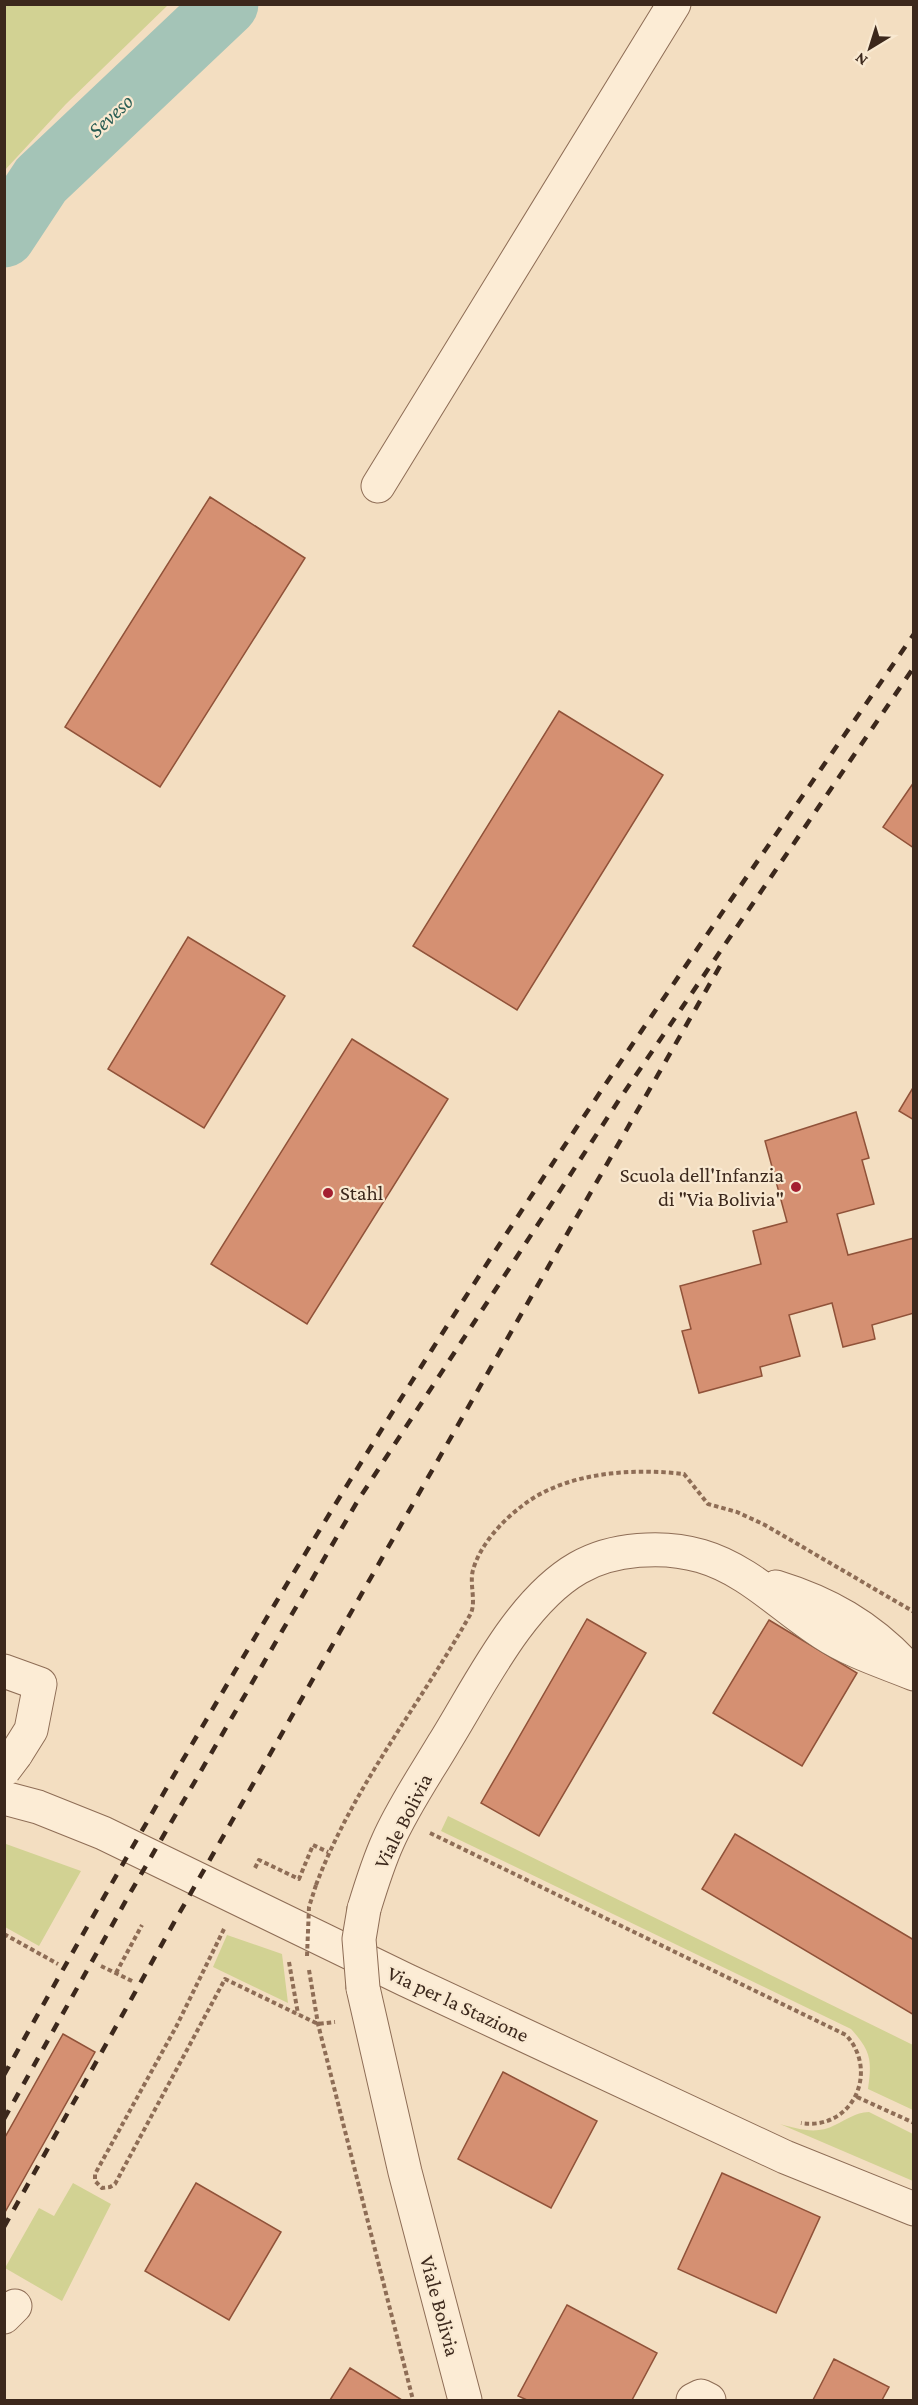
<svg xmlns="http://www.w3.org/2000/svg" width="918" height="2405" font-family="'Crimson Pro',serif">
<rect width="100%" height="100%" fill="#f3dec1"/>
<path fill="#d2d293" d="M5 4 168 5 66 104 5 170Z
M448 1816 913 2045V2110L868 2089C872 2060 871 2051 851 2029L441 1831Z
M6 1844 81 1871 39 1946 5 1927Z
M227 1935 282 1954 288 2003 213 1967Z
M869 2112 913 2134V2181L780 2124C798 2129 817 2135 835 2125 848 2119 854 2113 869 2112Z
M73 2183 111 2204 62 2301 5 2268 39 2208 54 2216Z"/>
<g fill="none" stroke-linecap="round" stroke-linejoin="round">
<path stroke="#a4c4b7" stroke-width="63" d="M4 236 41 180 227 4"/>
</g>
<path fill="#d59072" stroke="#905239" stroke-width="1.5" d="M210 497 305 558 160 787 65 727Z
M559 711 663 775 517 1010 413 946Z
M914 782V848L883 827Z
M188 937 285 996 204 1128 108 1069Z
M352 1039 448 1099 307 1324 211 1264Z
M914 1086V1120L899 1111Z
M856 1112 869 1158 862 1160 874 1204 837 1214 848 1255 914 1238V1313L872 1325 875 1339 843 1347 832 1303 789 1315 800 1356 760 1367 762 1376 699 1393 682 1331 691 1329 680 1286 761 1264 753 1231 787 1222 765 1141Z
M587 1619 646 1653 539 1836 481 1803Z
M769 1620 857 1673 802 1766 713 1713Z
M735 1834 914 1940V2015L702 1889Z
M63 2034 95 2052 4 2214V2139Z
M503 2072 597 2121 551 2208 458 2159Z
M722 2173 820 2217 776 2313 678 2269Z
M196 2183 281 2232 229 2320 145 2271Z
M567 2305 657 2353 632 2400H527L518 2396Z
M834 2359 889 2387 882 2400H813Z
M350 2368 402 2400H330Z"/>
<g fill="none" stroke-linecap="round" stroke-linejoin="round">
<defs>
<path id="minor" d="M378 486 674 4
M776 1587C828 1603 868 1626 905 1665
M4 1671 40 1684 31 1730 16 1754
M4 1798 38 1807 103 1833 406 1980 785 2157 914 2209
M364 1909C371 1886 378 1863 388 1841 403 1807 425 1775 444 1743 479 1687 519 1602 578 1568 612 1548 664 1545 701 1556 749 1570 782 1607 823 1633 852 1652 882 1661 914 1674
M363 1988 405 2172 465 2400
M4 2317 15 2306
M693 2400 701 2396 709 2400"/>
</defs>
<use href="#minor" stroke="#8e6d56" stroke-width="35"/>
<path stroke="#8e6d56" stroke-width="4" stroke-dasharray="4.5 3" stroke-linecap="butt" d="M430 1833 846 2035C880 2072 852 2131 801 2123
M255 1868 259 1860 299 1879 313 1845 328 1852
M316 1885C353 1787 419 1706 470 1615 477 1603 469 1584 473 1570 480 1545 502 1521 522 1506 565 1472 632 1468 684 1474L708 1504 737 1512 765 1525 914 1612
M224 1929 176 2027 95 2174V2181L102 2188 110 2187 115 2184 225 1979 318 2024 335 2022
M4 1934 58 1964
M289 1962 298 2014
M101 1966 134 1982
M309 1970 318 2024 413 2400
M116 1973 142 1925
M857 2097 914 2123"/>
<use href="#minor" stroke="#fcecd5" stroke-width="33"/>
<path stroke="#3c281c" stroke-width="4.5" stroke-dasharray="10 10" stroke-linecap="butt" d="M4 2075C143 1825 286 1578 440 1337 591 1099 754 867 914 634
M4 2119 129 1895 357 1502 619 1100 914 667
M4 2227 176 1919 720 966"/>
<defs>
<path id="minor-bridge" d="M4 1770 16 1754
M363 1988 359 1939 364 1909"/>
</defs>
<use href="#minor-bridge" stroke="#8e6d56" stroke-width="35" stroke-linecap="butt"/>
<path stroke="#8e6d56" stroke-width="4" stroke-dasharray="4.5 3" stroke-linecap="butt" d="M307 1956 309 1907 316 1885"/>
<use href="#minor-bridge" stroke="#fcecd5" stroke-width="33"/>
</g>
<g fill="#a41f30" stroke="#f9e9d1" stroke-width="2">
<circle cx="796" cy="1187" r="6"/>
<circle cx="328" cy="1193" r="6"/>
</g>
<g text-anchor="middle" stroke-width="4.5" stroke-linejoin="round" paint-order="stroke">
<g font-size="21" fill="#3c281c" stroke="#f9e9d1" text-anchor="end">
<text x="784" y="1182">Scuola dell'Infanzia<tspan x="784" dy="24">di "Via Bolivia"</tspan></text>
<text x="340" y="1200" text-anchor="start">Stahl</text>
</g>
<g font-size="21" fill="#3c281c" stroke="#f9e9d1">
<text transform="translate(403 1821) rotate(-63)" y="7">Viale Bolivia</text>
<text transform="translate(458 2004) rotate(25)" y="7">Via per la Stazione</text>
<text transform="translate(440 2306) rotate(75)" y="7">Viale Bolivia</text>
</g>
<g font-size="22" font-style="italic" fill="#2a5e54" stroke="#f9e9d1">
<text transform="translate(110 115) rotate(-43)" y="8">Seveso</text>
</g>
</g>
<rect width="918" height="2405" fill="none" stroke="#3c281c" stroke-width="12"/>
<g transform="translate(870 48) rotate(218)" stroke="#f9e9d1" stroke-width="4.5" paint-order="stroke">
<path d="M0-4.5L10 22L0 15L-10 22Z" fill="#3c281c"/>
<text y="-9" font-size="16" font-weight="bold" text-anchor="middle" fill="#3c281c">N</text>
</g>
</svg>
